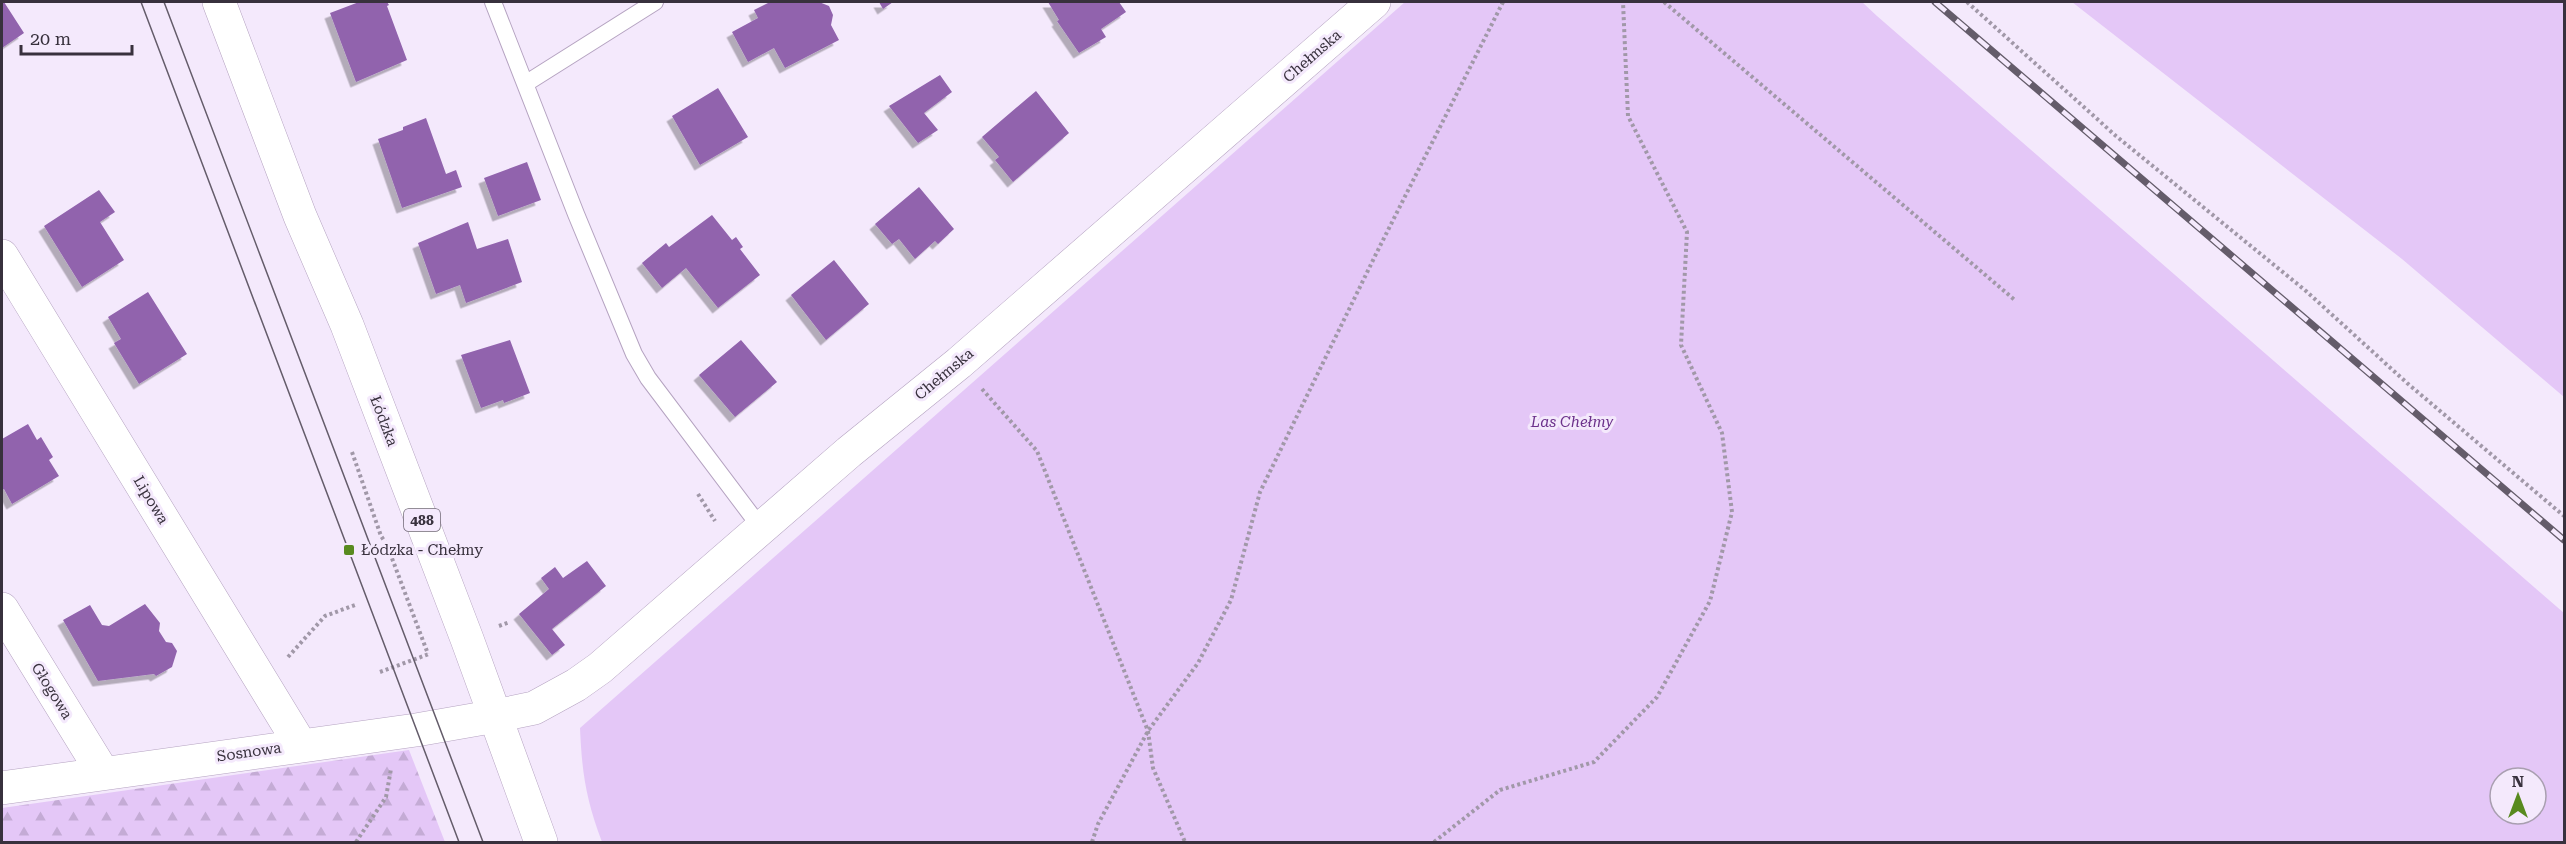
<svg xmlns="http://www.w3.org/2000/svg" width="2566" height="844" font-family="'Roboto Serif',serif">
<defs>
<pattern id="forest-firs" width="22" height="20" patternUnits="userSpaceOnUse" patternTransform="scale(1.5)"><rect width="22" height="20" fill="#e4c7f7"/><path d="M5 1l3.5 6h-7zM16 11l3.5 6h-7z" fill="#c4abd5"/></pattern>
<filter id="shadow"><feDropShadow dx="-5.5" dy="5.5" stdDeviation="0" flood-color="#0004"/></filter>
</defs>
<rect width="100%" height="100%" fill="#f4e9fc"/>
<path fill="url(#forest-firs)" d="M409 750 445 842H2V808Z"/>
<path fill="#e4c7f7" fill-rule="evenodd" d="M1405 2H1862L1877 16 2564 613V842H602C586 799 582 774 580 728ZM2500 778H2536V814H2500Z
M2072 2H2564V397L2402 259Z"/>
<path fill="#9163ad" filter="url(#shadow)" d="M2 2H4L24 33 2 48Z
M359 2H387L389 5 387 6 407 60 356 82 330 13Z
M770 2H819L829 6 833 15 831 25 839 40 785 68 774 48 748 62 732 32 758 18 754 10Z
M879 2H893L883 9Z
M1048 2H1119L1126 12 1101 29 1106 37 1079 53 1057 21 1059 20Z
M940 75 952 92 924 113 938 130 918 143 889 106Z
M718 88 748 137 700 165 672 116Z
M1036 91 1069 133 1013 182 995 160 999 157 982 137Z
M426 118 446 174 456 170 462 187 402 208 378 139 403 130V127Z
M527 162 541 200 498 216 484 178Z
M919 187 954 229 938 244 935 241 915 259 899 239 892 244 875 224Z
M99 190 115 212 100 222 124 260 82 287 44 226Z
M712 215 732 240 736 237 743 247 740 249 760 275 718 308 686 268 662 288 642 263 666 243 669 247Z
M468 222 477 249 508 239 522 282 466 303 460 285 436 294 418 243Z
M834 260 869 304 826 340 791 295Z
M148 292 187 354 139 384 114 343 121 339 108 317Z
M510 340 530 393 504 403 503 400 481 408 461 355Z
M741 340 777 382 735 417 699 375Z
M28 424 37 440 41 437 53 457 49 460 59 476 12 504 4 489 2 490V439Z
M587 561 606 586 552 629 565 645 552 655 519 614 549 589 541 578 555 567 563 578Z
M145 604 160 623 159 631 166 642 172 643 177 651 172 667 156 676 154 674 98 681 63 620 90 605 102 625 109 626Z"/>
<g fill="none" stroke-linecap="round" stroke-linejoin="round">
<defs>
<path id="lane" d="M493 2 576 214 634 354 648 378 761 528
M525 84 655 2"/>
<path id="street" d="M2 256 300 744
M2 609 103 773
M2 788 416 730 496 716"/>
<path id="secondary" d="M496 716 534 708 576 685 600 668 849 452 959 363 1374 2"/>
<path id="primary" d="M219 2 300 216 347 325 467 639 541 842"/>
</defs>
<use href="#lane" stroke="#b5a3c1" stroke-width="18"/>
<use href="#street" stroke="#b5a3c1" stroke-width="34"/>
<use href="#secondary" stroke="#b5a3c1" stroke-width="34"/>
<use href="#primary" stroke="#b5a3c1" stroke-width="34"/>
<path stroke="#a198a8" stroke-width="4" stroke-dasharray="3 3" stroke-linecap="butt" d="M1664 2 2016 301
M1967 2 2116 136 2306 291 2407 383 2564 516
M982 389 1037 451 1148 731 1153 768 1185 842
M352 452 381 536 387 545 428 654
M698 494 715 521
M499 626 510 622
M288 657 325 616 355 605
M380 672 429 654
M356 842 386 797 391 769
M1092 842 1098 824 1148 731 1198 663 1231 600 1260 492 1377 252 1503 2
M1434 842 1500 790 1594 762 1657 697 1710 601 1732 512 1722 433 1681 345 1687 232 1628 116 1623 2"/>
<use href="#lane" stroke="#fff" stroke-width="16"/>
<use href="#street" stroke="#fff" stroke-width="33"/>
<use href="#secondary" stroke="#fff" stroke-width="33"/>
<use href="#primary" stroke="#fff" stroke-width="33"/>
<path stroke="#645c6a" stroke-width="1.5" d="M141 2 459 842
M164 2 483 842"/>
<defs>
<path id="rail" d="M1935 2 2564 540"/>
</defs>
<use href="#rail" stroke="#645c6a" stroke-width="7"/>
<use href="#rail" stroke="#f4e9fc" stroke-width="4.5" stroke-dasharray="14" stroke-linecap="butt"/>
</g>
<rect fill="#588a1f" stroke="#f4e9fc" stroke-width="2" x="343" y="544" width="12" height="12" rx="3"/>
<g text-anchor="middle" stroke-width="6" stroke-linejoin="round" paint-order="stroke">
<rect fill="#f4e9fc" stroke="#706876" stroke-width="1.5" x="404" y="509" width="36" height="22" rx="4.5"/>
<g font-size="14" font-weight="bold" fill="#38313d">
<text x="422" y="525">488</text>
</g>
<g font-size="15" fill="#38313d" stroke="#f4e9fc">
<text transform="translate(1312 56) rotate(-41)" y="5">Chełmska</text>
<text transform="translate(944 374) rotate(-40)" y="5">Chełmska</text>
<text transform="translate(384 421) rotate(69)" y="5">Łódzka</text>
<text transform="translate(151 500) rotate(59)" y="5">Lipowa</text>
<text transform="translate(52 691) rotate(58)" y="5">Głogowa</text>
<text transform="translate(249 752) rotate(-8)" y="5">Sosnowa</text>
</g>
<g font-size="15" font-style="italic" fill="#6c318b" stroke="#f4e9fc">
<text x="1572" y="427">Las Chełmy</text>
</g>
<g font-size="15" fill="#38313d" stroke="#f4e9fc" text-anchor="start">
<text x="361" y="555">Łódzka - Chełmy</text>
</g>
</g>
<rect width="2566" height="844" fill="none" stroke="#38313d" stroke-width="6"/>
<g transform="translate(2518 796)"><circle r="28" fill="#f4e9fc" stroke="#a99fb0" stroke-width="1.5"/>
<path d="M0-4.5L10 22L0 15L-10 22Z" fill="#588a1f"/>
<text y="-9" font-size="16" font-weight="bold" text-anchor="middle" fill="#38313d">N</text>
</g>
<path d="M21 45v9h111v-9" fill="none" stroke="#38313d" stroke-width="3"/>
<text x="30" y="45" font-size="18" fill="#38313d" stroke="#f4e9fc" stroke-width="4.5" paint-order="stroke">20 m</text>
</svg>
